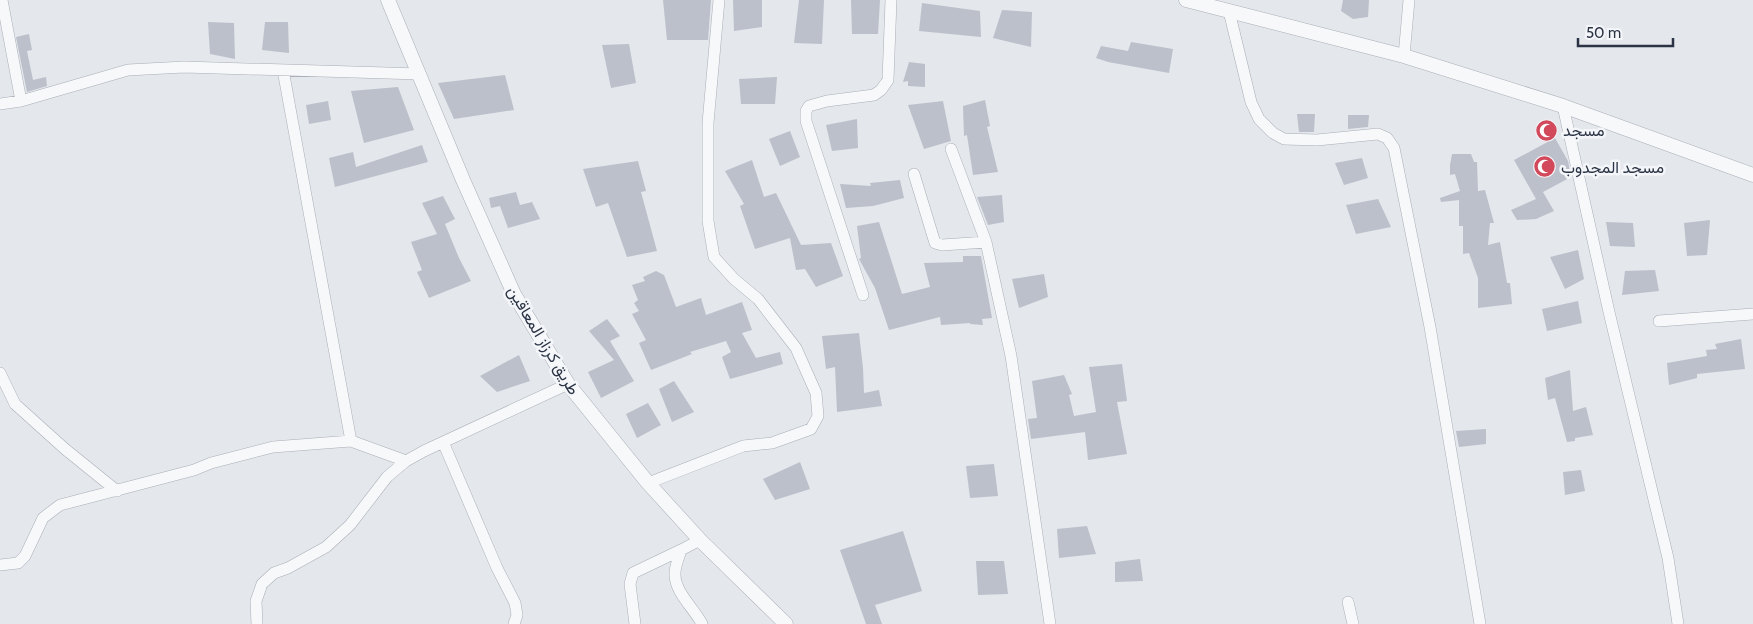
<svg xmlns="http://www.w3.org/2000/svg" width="1753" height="624" font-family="Cabin,Vazirmatn,sans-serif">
<rect width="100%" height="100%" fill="#e4e7ec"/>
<path fill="#bbc0ca" d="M663 0H711L708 40H667Z
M733 0H762V27L734 31Z
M799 0H824L822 44 794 43Z
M851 0H880L878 34H852Z
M1343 0H1369L1368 17 1353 19 1341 11Z
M922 3 980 11 981 37 919 31Z
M1002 10 1032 12 1031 47 993 38Z
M208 22 234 23 235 59 210 54Z
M265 22H288L289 53 262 50Z
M29 34 32 50 27 51 33 80 46 77 47 86 27 92 16 37Z
M1131 42 1173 49 1169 73 1108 62 1096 58 1101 46 1128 51Z
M629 44 636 83 611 88 602 45Z
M909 62 925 64V87L908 86V81L903 82Z
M505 75 514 110 454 119 438 83Z
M777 77 775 104H741L739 79Z
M398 87 414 130 364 143 351 91Z
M985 100 990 126 987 127 998 172 973 175 967 135 964 136 963 106Z
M328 101 331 120 309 124 306 105Z
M943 101 951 141 924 149 908 105Z
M1297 114H1315L1314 132H1299Z
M1348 115H1369L1368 127 1348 129Z
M857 119 858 148 832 151 826 125Z
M790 131 800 157 780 166 769 139Z
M1555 138 1568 161 1571 177 1543 192 1554 211 1536 219 1517 220 1511 210 1536 199 1514 160Z
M422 145 428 162 335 187 329 158 353 152 356 167Z
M1452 154H1471L1474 162H1477L1478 191 1485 190 1494 223H1490L1488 245 1500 242 1507 283H1510L1512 304 1478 308V278L1469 253 1463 254V226H1459V200L1441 202 1440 198 1460 191 1455 174 1450 175V165Z
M1362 158 1368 178 1344 185 1335 163Z
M752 160 764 197 776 193 801 245 831 243 843 276 816 287 805 269 796 270 790 238 755 249 740 206 744 204 725 171Z
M638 161 646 191 641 192 657 251 627 257 608 203 596 207 583 169Z
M900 180 904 198 873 206 846 208 840 184 871 186 870 183Z
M516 192 520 205 532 202 540 219 508 228 500 206 491 208 489 198Z
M1002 195 1004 222 988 225 977 197Z
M443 196 455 219 445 224 459 258 471 281 429 298 417 272 422 270 411 242 437 234 422 203Z
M1378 199 1391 227 1356 234 1346 205Z
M1710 220 1707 255 1687 256 1684 223Z
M879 222 902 294 930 287 924 263 963 262V256H981L992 318 982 319 983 325 970 324V323L941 325 940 317 889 330 875 288 859 259 861 258 857 226Z
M1606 222 1633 223 1635 247 1610 246Z
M1578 250 1584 279 1565 289 1550 257Z
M1655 270 1659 291 1622 295 1625 271Z
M656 271 664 275 676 307 701 298 706 315 742 302 752 330 742 333 756 358 780 352 783 364 730 379 722 357 731 352 726 341 690 352 692 354 651 370 639 343 646 340 632 314 639 311 634 303 638 300 632 285 645 281 643 277Z
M1044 274 1048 297 1019 308 1012 279Z
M1578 301 1582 323 1547 331 1542 309Z
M607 319 620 336 610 341 634 381 601 398 588 372 614 360 589 331Z
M859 333 863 368 864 393 879 390 882 406 837 412 835 367 826 369 822 336Z
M1741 339 1745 369 1697 374V378L1669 385 1667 363 1707 356 1706 350 1717 349 1715 344Z
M519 355 530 381 497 392 480 376Z
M1122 364 1127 401 1117 402 1127 454 1088 460 1085 432 1031 439 1028 419 1037 418 1032 381 1064 375 1072 394 1069 395 1074 416 1096 412 1089 367Z
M1570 370 1573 411 1586 407 1593 435 1575 438V441L1567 442 1555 398 1548 400 1545 378Z
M674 381 694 412 672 422 659 389Z
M648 403 661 425 637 438 626 414Z
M1486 429V444L1459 447 1456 431Z
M800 462 810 489 775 500 763 479Z
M994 464 998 496 970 498 966 466Z
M1581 470 1585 491 1565 495 1563 472Z
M1087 526 1096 554 1059 558 1057 529Z
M903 531 922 591 875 605 882 624H866L840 550Z
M1140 559 1143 581 1115 582V562Z
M976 561H1004L1008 594 978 595Z"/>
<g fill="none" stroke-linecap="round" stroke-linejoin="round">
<defs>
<path id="minor" d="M2 0 21 101
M1229 11 1251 102 1259 119 1273 133 1284 139 1317 140 1378 134 1387 138 1394 148 1430 327 1480 624
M1404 56 1409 0
M283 70 351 441
M0 104 21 101 128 70 184 67 420 74
M1563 106 1609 312 1668 558 1678 624
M951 149 986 242 1011 356 1050 624
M914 174 935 243 942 245 986 242
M863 295 806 121V111L809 106 827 101 874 95 881 90 888 80 891 0
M1659 321 1753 314
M0 373 15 404 65 449 117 491
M443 442 497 568 515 603 517 615 514 624
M648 483 743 446 772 443 811 429 818 416 816 393 796 348 758 299 734 279 714 257 708 221V123L719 0
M700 540 681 550C679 557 675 566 675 573 674 592 694 608 702 624
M0 565 18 563 25 556 43 518 60 505 194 470 211 463 273 447 351 441 406 461
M1348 602 1353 624
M257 624 256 601 262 584 274 573 288 568 326 547 350 525 387 477 406 461 424 451 568 384
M635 624 630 584 633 573 681 550"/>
<path id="tertiary" d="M388 0 463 180 514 294 568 384 648 483 700 540 786 624
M1186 0 1404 56 1563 106 1753 175"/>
</defs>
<use href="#minor" stroke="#a9aeb7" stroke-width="12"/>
<use href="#tertiary" stroke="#a9aeb7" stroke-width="15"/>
<use href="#minor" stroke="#f7f8fa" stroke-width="11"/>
<use href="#tertiary" stroke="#f7f8fa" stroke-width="14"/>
</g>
<defs>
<symbol id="mosque-disc" viewBox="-11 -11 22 22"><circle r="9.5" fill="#d1495b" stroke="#f4f6f9"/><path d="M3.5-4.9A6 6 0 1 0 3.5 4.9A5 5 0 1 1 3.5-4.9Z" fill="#fff"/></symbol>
</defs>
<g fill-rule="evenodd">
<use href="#mosque-disc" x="1534" y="118" width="25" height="25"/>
<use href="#mosque-disc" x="1532" y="154" width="25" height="25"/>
</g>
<g text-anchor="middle" stroke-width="5" stroke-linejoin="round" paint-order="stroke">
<g font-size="16" fill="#2b3445" stroke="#f4f6f9" text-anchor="start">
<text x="1563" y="136">مسجد</text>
<text x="1561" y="173">مسجد المجدوب</text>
</g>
<g font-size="16" fill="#2b3445" stroke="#f4f6f9">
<text transform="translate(544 340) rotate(59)" y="6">طريق كرزاز المعاقين</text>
</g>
</g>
<path d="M1578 38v8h95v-8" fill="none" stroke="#2b3445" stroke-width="2.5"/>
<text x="1586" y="38" font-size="15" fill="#2b3445" stroke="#f4f6f9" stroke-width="4" paint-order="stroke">50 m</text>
</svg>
